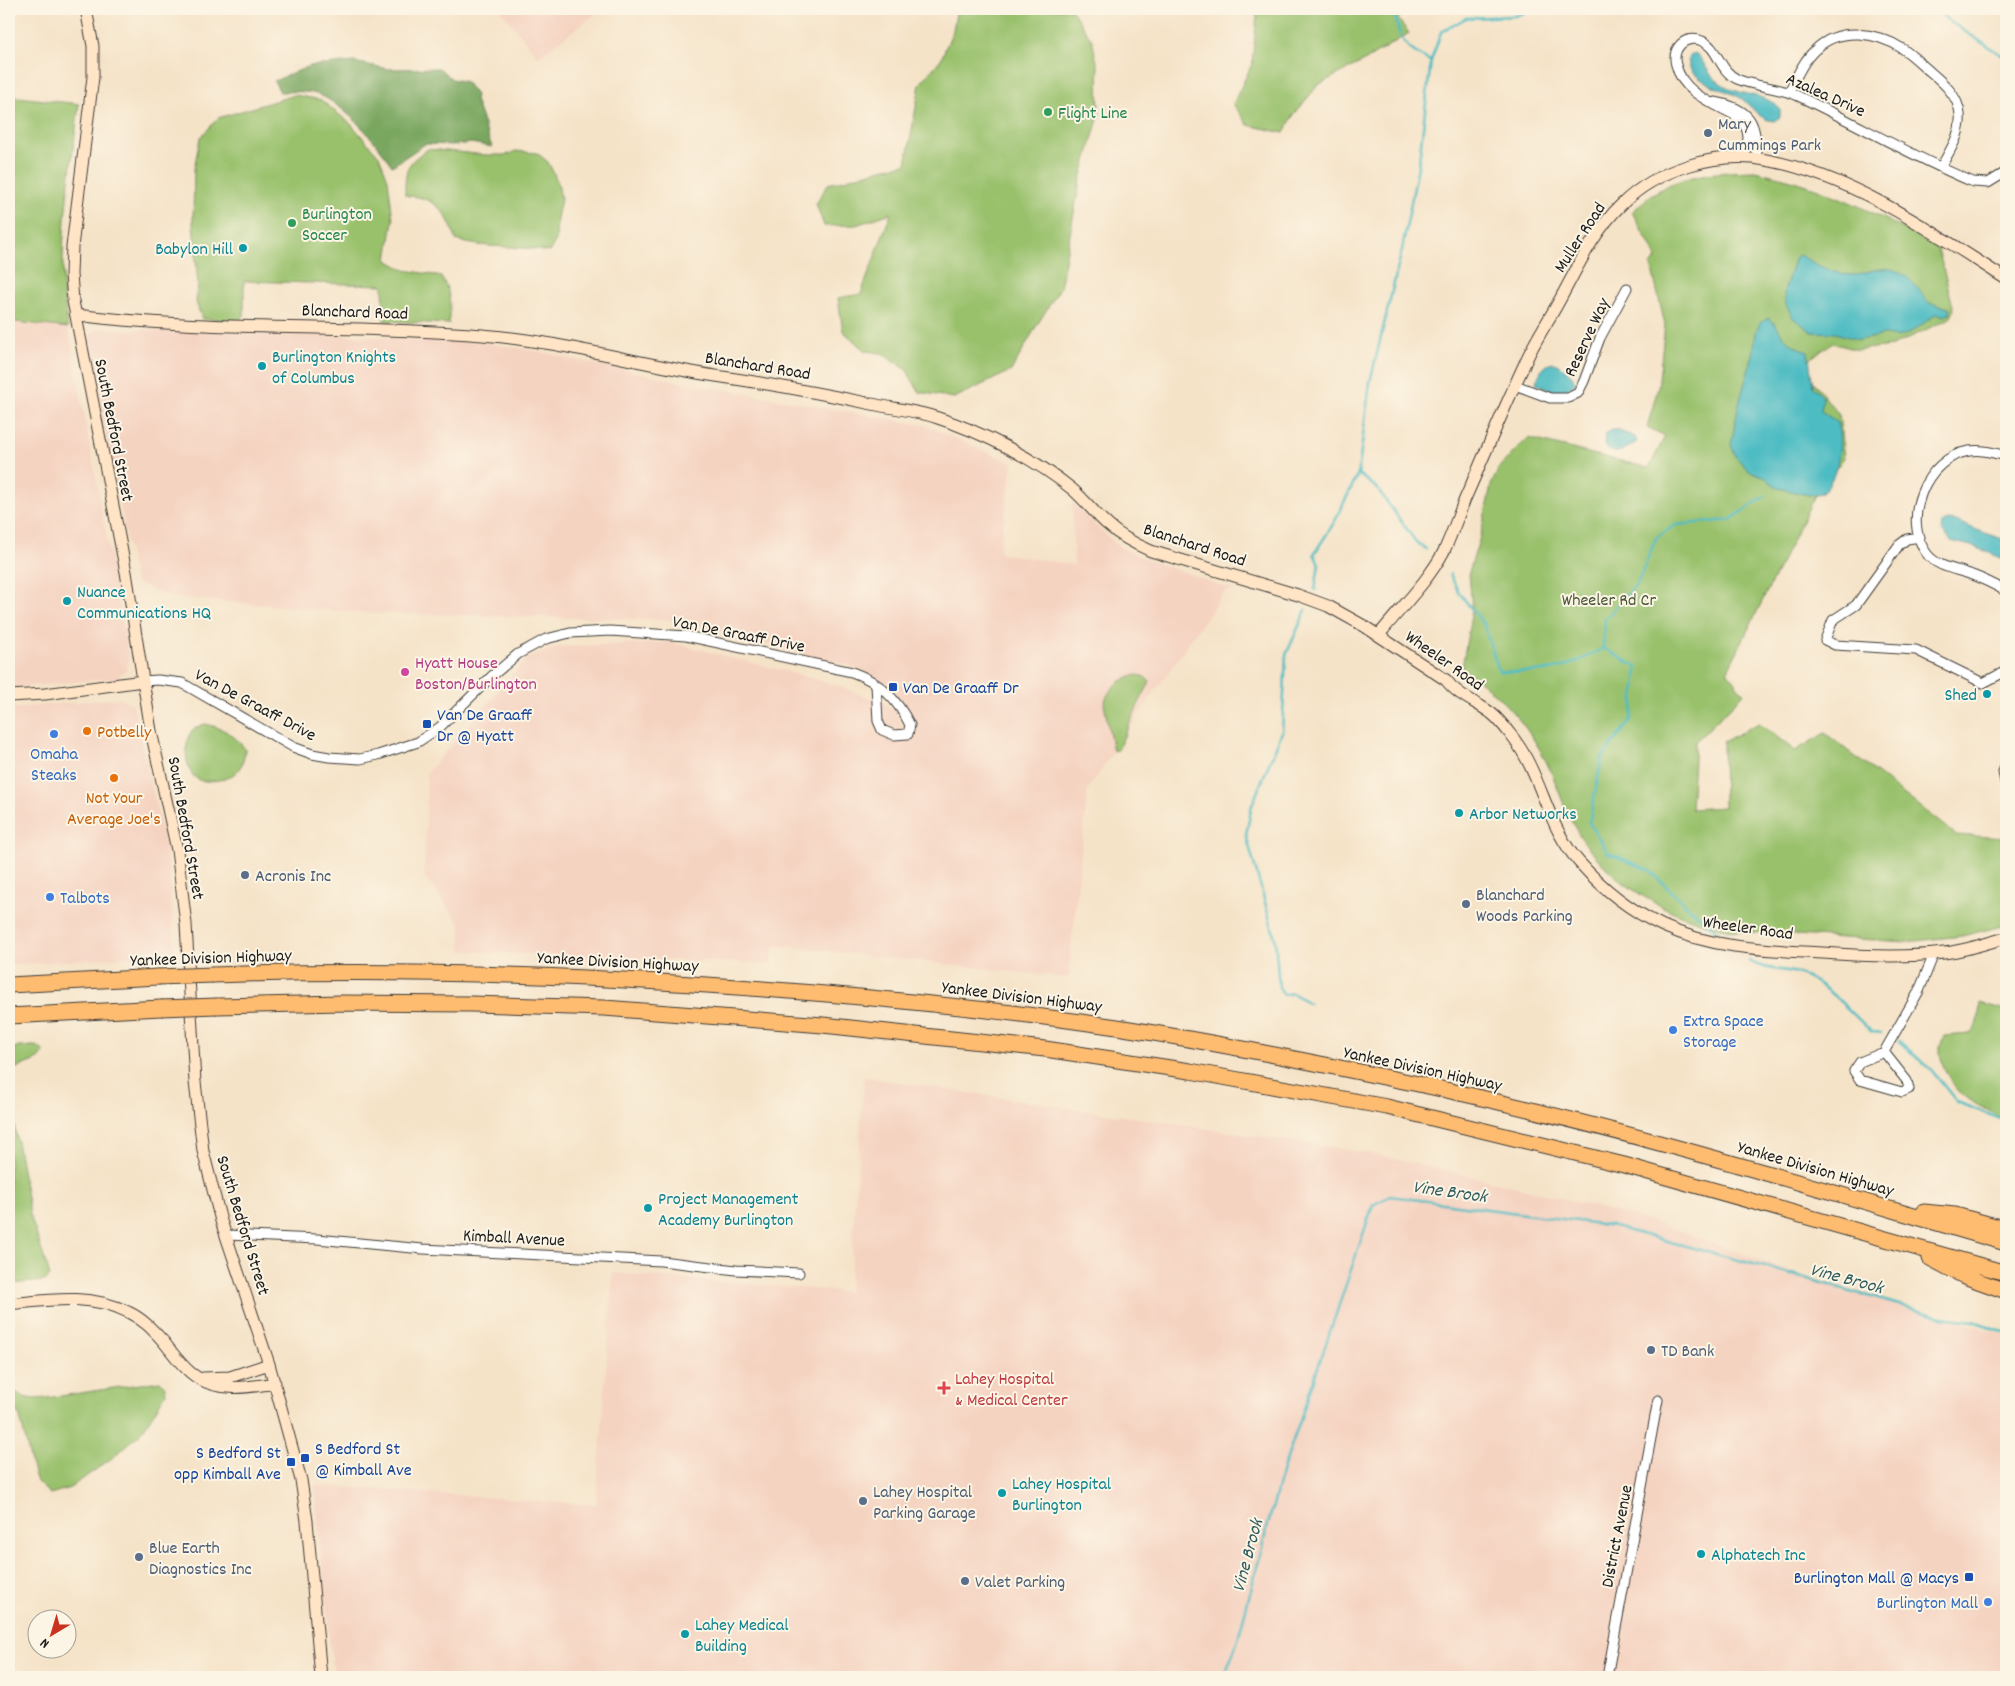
<svg xmlns="http://www.w3.org/2000/svg" width="2015" height="1686" font-family="Dekko,sans-serif">
<rect width="100%" height="100%" fill="#fcf5e5"/>
<filter id="ink" filterUnits="userSpaceOnUse"><feTurbulence type="fractalNoise" baseFrequency=".02" numOctaves="2"/><feDisplacementMap in="SourceGraphic" scale="10" xChannelSelector="R" yChannelSelector="G"/><feConvolveMatrix kernelMatrix="1 2 1 2 8 2 1 2 1" color-interpolation-filters="sRGB"/></filter>
<filter id="wash" filterUnits="userSpaceOnUse"><feTurbulence type="fractalNoise" baseFrequency=".0096" numOctaves="4" result="noise"/><feDisplacementMap in="SourceGraphic" scale="20" xChannelSelector="R" yChannelSelector="G"/><feGaussianBlur stdDeviation="1.12" result="paint"/><feColorMatrix in="noise" values="0 0 0 0 0 0 0 0 0 0 0 0 0 0 0 0 0 1.4 0 .05"/><feComposite in="paint" operator="in"/></filter>
<g filter="url(#wash)">
<rect width="100%" height="100%" fill="#f5e3c8"/>
<path fill="#f5d3c1" d="M500 9H602L538 57Z
M9 321 68 328 129 657 126 670 117 678 9 688Z
M99 329 332 335 487 343 525 349 686 383 924 425 1013 463 999 553 1074 565 1072 502 1119 547 1151 561 1234 590 1223 593 1088 789 1068 978 774 945 771 964 461 951V925L424 876 427 778 425 775 527 658 557 647 669 642 781 670 839 686 894 708 903 728 915 730 906 705 889 685 874 675 847 665 676 620 367 613 169 597 135 582 88 344 92 331Z
M119 698 133 704 164 840 169 870 175 954 9 965V709Z
M864 1077 1369 1153 1514 1186 1658 1223 1806 1277 2006 1335V1677H338L332 1664 314 1485 596 1505 613 1273 849 1292Z"/>
<path fill="#99c16c" stroke="#5a6e44" d="M957 9H1071L1092 40 1098 67 1099 115 1079 186 1060 288 1037 325 1011 371 954 398 919 392 906 369 881 353 865 351 843 331 838 298 861 294 891 213 856 225 824 226 816 204 828 184C854 178 879 168 906 164L920 84 941 59 953 30Z
M1256 9H1405L1398 19 1409 33 1364 61 1318 85 1293 116 1284 133 1248 125 1233 104 1252 64 1257 15Z
M295 95 321 100 351 124 379 156 388 179 393 220 387 260 405 270 440 276C452 291 450 306 449 324L384 321 383 285 244 281V316L240 320 202 319 196 302 198 285 193 222 194 169 200 138 218 118Z
M9 96 79 104C70 178 55 255 68 328L9 321Z
M428 149 486 155H506L516 151 537 153 548 162 554 174 558 183 561 199 557 218 556 240 549 252C518 244 486 250 456 240 450 222 444 207 425 199 418 196 411 197 405 195 405 169 406 163 428 149Z
M1755 171C1772 175 1790 179 1807 185 1853 201 1896 224 1938 249L1954 310 1950 318 1892 346 1856 350 1833 343 1800 365 1839 415 1844 458 1814 497 1727 672 1744 694 1695 742 1691 809 1724 807 1723 742 1759 723 1795 751 1825 733 1956 835 2006 838V925L1962 936 1906 942 1734 931C1670 918 1607 885 1574 826 1563 806 1557 784 1547 763 1528 724 1498 693 1462 668L1472 609 1469 572 1481 534 1491 485 1500 466 1528 438 1649 468 1665 436 1647 427 1658 388 1665 325 1651 265 1657 258 1632 212C1640 205 1647 197 1656 192 1686 173 1721 172 1755 171Z
M1138 675 1145 677 1150 682 1139 703 1119 747 1118 750 1113 751 1104 704C1108 688 1122 677 1138 675Z
M205 724C223 728 234 734 245 749 244 771 232 780 210 781 205 781 200 782 196 778 185 771 184 745 190 734 192 728 199 726 205 724Z
M1980 1003 2006 1010V1122C1995 1112 1981 1108 1969 1100 1954 1090 1939 1066 1940 1047 1940 1044 1943 1039 1944 1036L1970 1034 1978 1023Z
M33 1046C39 1046 41 1048 44 1053 35 1067 17 1061 9 1076V1048Z
M9 1095 30 1215 50 1276 45 1281 9 1284Z
M160 1381 165 1387 166 1393 141 1433 112 1458 70 1488 50 1494 37 1482 31 1463 20 1417 12 1405V1398L16 1392C25 1400 36 1399 47 1398Z"/>
<path fill="#7aa760" stroke="#4b623e" d="M354 62 389 69 439 68 452 79 466 82 476 95 475 100 492 147 471 143 456 145 425 144 392 166C377 142 348 109 322 96 310 90 293 92 280 92L274 81 310 66Z"/>
<path fill="#4dbcc3" stroke="#346c70" d="M1695 53C1701 57 1703 63 1707 69 1711 76 1719 83 1727 87 1743 96 1768 94 1780 109V117L1774 121C1758 120 1752 105 1739 97 1725 89 1683 80 1689 56Z
M1799 255C1814 263 1832 274 1850 275 1860 275 1870 270 1881 269 1904 266 1916 287 1929 303L1949 308 1951 312 1945 316 1936 314 1916 329 1907 334 1896 337 1885 335 1859 340 1835 333 1812 332 1793 318 1786 305 1784 292 1795 257Z
M1769 318C1776 324 1779 330 1784 337 1791 345 1799 348 1808 351L1813 387 1823 397 1821 411 1837 422C1843 445 1839 476 1822 493L1808 495 1778 488 1763 476 1749 471 1736 457 1731 445 1739 403 1753 355 1756 332 1760 323Z
M1554 363C1564 367 1571 373 1576 382 1565 396 1550 391 1536 383 1539 374 1543 364 1554 363Z
M1612 430H1617L1635 437 1637 442C1626 448 1611 462 1604 441L1605 434Z
M1948 520 1956 521 1984 533 2006 540V560L1975 547 1951 541 1941 530 1942 523Z"/>
<g fill="none" stroke-linecap="round" stroke-linejoin="round">
<path stroke="#4dbcc3" stroke-width="2.5" d="M1393 9C1400 38 1401 47 1430 61
M1936 9 1949 21 2006 58
M1358 474 1377 488 1416 542 1426 549
M1450 574 1458 591 1484 625 1499 671C1544 674 1564 671 1603 648
M1315 590 1319 564 1314 554 1335 521 1358 474 1370 382 1402 250 1419 161 1431 61 1441 32 1466 18 1515 16 1533 9
M1306 610 1286 655 1282 732 1252 805 1246 835 1275 938 1279 987 1284 995 1292 993 1309 1003
M1603 648 1637 667 1632 718 1602 758 1589 823 1608 853 1649 870 1689 908 1724 937
M1603 648 1605 619 1637 584 1656 538 1675 525 1730 520 1765 496
M1749 961C1765 971 1783 968 1800 974 1827 984 1851 1013 1872 1032L1881 1033
M1899 1041 1933 1072 1957 1102 2006 1121
M1224 1677 1237 1643 1280 1479 1373 1205 1390 1196 1607 1225 1791 1274 1941 1317 1974 1321 2006 1333"/>
</g>
</g>
<g filter="url(#ink)">
<g fill="none" stroke-linecap="round" stroke-linejoin="round">
<defs>
<path id="street" d="M1789 92C1796 78 1803 61 1815 50 1839 26 1877 32 1903 49 1912 55 1919 62 1927 69 1941 81 1958 94 1960 114 1962 134 1950 150 1941 167
M1715 102C1753 109 1756 124 1757 159
M1740 158C1750 143 1752 131 1738 117 1715 104 1683 94 1676 65 1674 58 1675 50 1681 44 1686 39 1695 38 1702 41 1718 47 1719 71 1737 79 1756 87 1777 87 1796 95 1856 123 1913 157 1973 182L1988 183 2006 172
M1515 385 1550 398H1568L1578 393 1584 381 1600 338 1627 288
M2006 456C1994 453 1982 449 1969 451 1925 458 1901 520 1927 554 1938 568 1957 569 1972 575 1983 579 1995 585 2006 591
M1920 537 1907 539 1899 545 1856 605 1833 620 1825 640 1835 645 1916 650 1983 683 2006 671
M143 681 158 680 182 683 293 747 312 754 329 757 360 759 378 755 418 742 440 727 492 676 518 654 546 639 570 633 610 631 686 636 852 672C880 682 897 699 910 725L908 734 894 735 882 730 878 721 876 684
M2006 765 2003 772 2006 786
M1884 1052 1907 1081 1909 1089 1902 1092 1860 1080 1854 1071 1860 1062Z
M1884 1052 1919 991 1934 954
M226 1235 317 1239 423 1249 661 1261 736 1270 799 1273
M1607 1677 1658 1400"/>
<path id="secondary" d="M86 9 93 46V77L72 247 71 274 73 301 126 572 151 731 177 850 186 924 195 1082 203 1151 221 1221 269 1364 301 1480 307 1521 321 1677
M76 315C211 332 347 324 482 335 561 341 638 364 716 376 770 384 824 394 877 405 897 409 918 411 938 418 984 433 1035 459 1072 489 1085 500 1095 514 1108 525 1121 537 1135 544 1151 551L1298 595 1328 606 1364 626 1446 680C1457 695 1476 702 1491 713 1500 720 1507 730 1514 739 1542 776 1547 827 1579 862 1602 888 1631 911 1663 926 1713 949 1769 950 1823 953 1862 956 1904 958 1944 953 1964 951 1986 943 2006 938
M1379 635C1401 607 1427 583 1444 551 1452 534 1458 516 1465 499 1485 454 1504 408 1525 363 1534 342 1547 323 1558 303 1577 269 1593 232 1621 205 1657 169 1716 151 1766 160 1853 176 1933 232 2006 279
M9 696 45 694 143 681
M9 1304C50 1300 90 1293 128 1312 143 1319 153 1330 163 1341 172 1352 180 1364 191 1373 215 1393 246 1388 275 1383
M203 1378 230 1377 269 1364"/>
<path id="highway" d="M213 975C378 969 543 974 707 985 844 994 981 1007 1117 1027 1219 1043 1321 1064 1423 1085 1620 1127 1813 1187 2006 1243
M9 985 158 977
M217 1006 341 1003 471 1004 604 1008 823 1025 1045 1049 1190 1071 1387 1107 1624 1165 2006 1273
M9 1016 161 1008
M1924 1212 1955 1215 2006 1229
M1930 1258 1964 1276 2006 1291"/>
</defs>
<use href="#street" stroke="#3d3a36" stroke-width="11"/>
<use href="#secondary" stroke="#3d3a36" stroke-width="13"/>
<use href="#highway" stroke="#3d3a36" stroke-width="17"/>
<use href="#street" stroke="#fff" stroke-width="9"/>
<use href="#secondary" stroke="#ffe4c6" stroke-width="11"/>
<use href="#highway" stroke="#febc71" stroke-width="15"/>
<defs>
<path id="highway-bridge" d="M158 977 213 975
M161 1008 217 1006"/>
</defs>
<use href="#highway-bridge" stroke="#3d3a36" stroke-width="17" stroke-linecap="butt"/>
<use href="#highway-bridge" stroke="#febc71" stroke-width="15"/>
</g>
</g>
<g fill="#2e9e5b" stroke="#fcf5e5" stroke-width="2">
<circle cx="1048" cy="112" r="5"/>
<circle cx="292" cy="223" r="5"/>
</g>
<g fill="#5c6f8a" stroke="#fcf5e5" stroke-width="2">
<circle cx="1708" cy="133" r="5"/>
<circle cx="245" cy="875" r="5"/>
<circle cx="1466" cy="904" r="5"/>
<circle cx="1651" cy="1350" r="5"/>
<circle cx="863" cy="1501" r="5"/>
<circle cx="139" cy="1557" r="5"/>
<circle cx="965" cy="1581" r="5"/>
</g>
<g fill="#0f9aa8" stroke="#fcf5e5" stroke-width="2">
<circle cx="243" cy="248" r="5"/>
<circle cx="262" cy="366" r="5"/>
<circle cx="67" cy="601" r="5"/>
<circle cx="1987" cy="694" r="5"/>
<circle cx="1459" cy="813" r="5"/>
<circle cx="648" cy="1208" r="5"/>
<circle cx="1002" cy="1493" r="5"/>
<circle cx="1701" cy="1554" r="5"/>
<circle cx="685" cy="1634" r="5"/>
</g>
<circle fill="#d1479c" stroke="#fcf5e5" stroke-width="2" cx="405" cy="672" r="5"/>
<g fill="#1a4fb4" stroke="#fcf5e5" stroke-width="2">
<rect x="888" y="682" width="10" height="10" rx="2.5"/>
<rect x="422" y="719" width="10" height="10" rx="2.5"/>
<rect x="300" y="1453" width="10" height="10" rx="2.5"/>
<rect x="286" y="1457" width="10" height="10" rx="2.5"/>
<rect x="1964" y="1572" width="10" height="10" rx="2.5"/>
</g>
<g fill="#e8710a" stroke="#fcf5e5" stroke-width="2">
<circle cx="87" cy="731" r="5"/>
<circle cx="114" cy="778" r="5"/>
</g>
<g fill="#3f7fe0" stroke="#fcf5e5" stroke-width="2">
<circle cx="54" cy="734" r="5"/>
<circle cx="50" cy="897" r="5"/>
<circle cx="1673" cy="1030" r="5"/>
<circle cx="1988" cy="1602" r="5"/>
</g>
<path fill="#e0444e" stroke="#fcf5e5" stroke-width="2" d="M941.5 1380.5h5v5h5v5h-5v5h-5v-5h-5v-5h5z"/>
<g text-anchor="middle" stroke-width="4" stroke-linejoin="round" paint-order="stroke">
<g font-size="18" fill="#1c1c1c" stroke="#fcf5e5">
<text transform="translate(1826 94) rotate(24)" y="6">Azalea Drive</text>
<text transform="translate(1579 237) rotate(-57)" y="6">Muller Road</text>
<text transform="translate(355 311) rotate(2)" y="6">Blanchard Road</text>
<text transform="translate(1586 337) rotate(-65)" y="6">Reserve Way</text>
<text transform="translate(758 365) rotate(9)" y="6">Blanchard Road</text>
<text transform="translate(115 430) rotate(79)" y="6">South Bedford Street</text>
<text transform="translate(1195 544) rotate(18)" y="6">Blanchard Road</text>
<text transform="translate(739 633) rotate(11)" y="6">Van De Graaff Drive</text>
<text transform="translate(1445 660) rotate(35)" y="6">Wheeler Road</text>
<text transform="translate(256 704) rotate(28)" y="6">Van De Graaff Drive</text>
<text transform="translate(187 828) rotate(80)" y="6">South Bedford Street</text>
<text transform="translate(1748 927) rotate(8)" y="6">Wheeler Road</text>
<text transform="translate(211 957) rotate(-2)" y="6">Yankee Division Highway</text>
<text transform="translate(618 961) rotate(3)" y="6">Yankee Division Highway</text>
<text transform="translate(1022 996) rotate(7)" y="6">Yankee Division Highway</text>
<text transform="translate(1423 1068) rotate(12)" y="6">Yankee Division Highway</text>
<text transform="translate(1816 1168) rotate(16)" y="6">Yankee Division Highway</text>
<text transform="translate(244 1225) rotate(73)" y="6">South Bedford Street</text>
<text transform="translate(514 1237) rotate(3)" y="6">Kimball Avenue</text>
<text transform="translate(1616 1536) rotate(-79)" y="6">District Avenue</text>
</g>
<g font-size="18" fill="#27864d" stroke="#fcf5e5" text-anchor="start">
<text x="1058" y="118">Flight Line</text>
<text x="302" y="219">Burlington<tspan x="302" dy="21">Soccer</tspan></text>
</g>
<g font-size="18" fill="#4e5e75" stroke="#fcf5e5" text-anchor="start">
<text x="1718" y="129">Mary<tspan x="1718" dy="21">Cummings Park</tspan></text>
<text x="255" y="881">Acronis Inc</text>
<text x="1476" y="900">Blanchard<tspan x="1476" dy="21">Woods Parking</tspan></text>
<text x="1661" y="1356">TD Bank</text>
<text x="873" y="1497">Lahey Hospital<tspan x="873" dy="21">Parking Garage</tspan></text>
<text x="149" y="1553">Blue Earth<tspan x="149" dy="21">Diagnostics Inc</tspan></text>
<text x="975" y="1587">Valet Parking</text>
</g>
<g font-size="18" fill="#0d838f" stroke="#fcf5e5" text-anchor="start">
<text x="233" y="254" text-anchor="end">Babylon Hill</text>
<text x="272" y="362">Burlington Knights<tspan x="272" dy="21">of Columbus</tspan></text>
<text x="77" y="597">Nuance<tspan x="77" dy="21">Communications HQ</tspan></text>
<text x="1977" y="700" text-anchor="end">Shed</text>
<text x="1469" y="819">Arbor Networks</text>
<text x="658" y="1204">Project Management<tspan x="658" dy="21">Academy Burlington</tspan></text>
<text x="1012" y="1489">Lahey Hospital<tspan x="1012" dy="21">Burlington</tspan></text>
<text x="1711" y="1560">Alphatech Inc</text>
<text x="695" y="1630">Lahey Medical<tspan x="695" dy="21">Building</tspan></text>
</g>
<g font-size="18" fill="#485638" stroke="#fcf5e5">
<text x="1609" y="605">Wheeler Rd Cr</text>
</g>
<g font-size="18" fill="#b23c85" stroke="#fcf5e5" text-anchor="start">
<text x="415" y="668">Hyatt House<tspan x="415" dy="21">Boston/Burlington</tspan></text>
</g>
<g font-size="18" fill="#164399" stroke="#fcf5e5" text-anchor="start">
<text x="903" y="693">Van De Graaff Dr</text>
<text x="437" y="720">Van De Graaff<tspan x="437" dy="21">Dr @ Hyatt</tspan></text>
<text x="315" y="1454">S Bedford St<tspan x="315" dy="21">@ Kimball Ave</tspan></text>
<text x="281" y="1458" text-anchor="end">S Bedford St<tspan x="281" dy="21">opp Kimball Ave</tspan></text>
<text x="1959" y="1583" text-anchor="end">Burlington Mall @ Macys</text>
</g>
<g font-size="18" fill="#c56008" stroke="#fcf5e5" text-anchor="start">
<text x="97" y="737">Potbelly</text>
<text x="114" y="803" text-anchor="middle">Not Your<tspan x="114" dy="21">Average Joe's</tspan></text>
</g>
<g font-size="18" fill="#366cbe" stroke="#fcf5e5" text-anchor="start">
<text x="54" y="759" text-anchor="middle">Omaha<tspan x="54" dy="21">Steaks</tspan></text>
<text x="60" y="903">Talbots</text>
<text x="1683" y="1026">Extra Space<tspan x="1683" dy="21">Storage</tspan></text>
<text x="1978" y="1608" text-anchor="end">Burlington Mall</text>
</g>
<g font-size="18" fill="#be3a42" stroke="#fcf5e5" text-anchor="start">
<text x="955" y="1384">Lahey Hospital<tspan x="955" dy="21">&amp; Medical Center</tspan></text>
</g>
<g font-size="19" font-style="italic" fill="#305c5f" stroke="#fcf5e5">
<text transform="translate(1450 1190) rotate(8)" y="7">Vine Brook</text>
<text transform="translate(1847 1277) rotate(15)" y="7">Vine Brook</text>
<text transform="translate(1246 1555) rotate(-75)" y="7">Vine Brook</text>
</g>
</g>
<rect width="2015" height="1686" fill="none" stroke="#fcf5e5" stroke-width="30"/>
<g transform="translate(52 1634) rotate(218)"><circle r="24" fill="#fcf5e5" stroke="#a29e95"/>
<path d="M0-4L9 19L0 12L-9 19Z" fill="#c8321e"/>
<text y="-8" font-size="14" font-weight="bold" text-anchor="middle" fill="#1c1c1c">N</text>
</g>
</svg>
